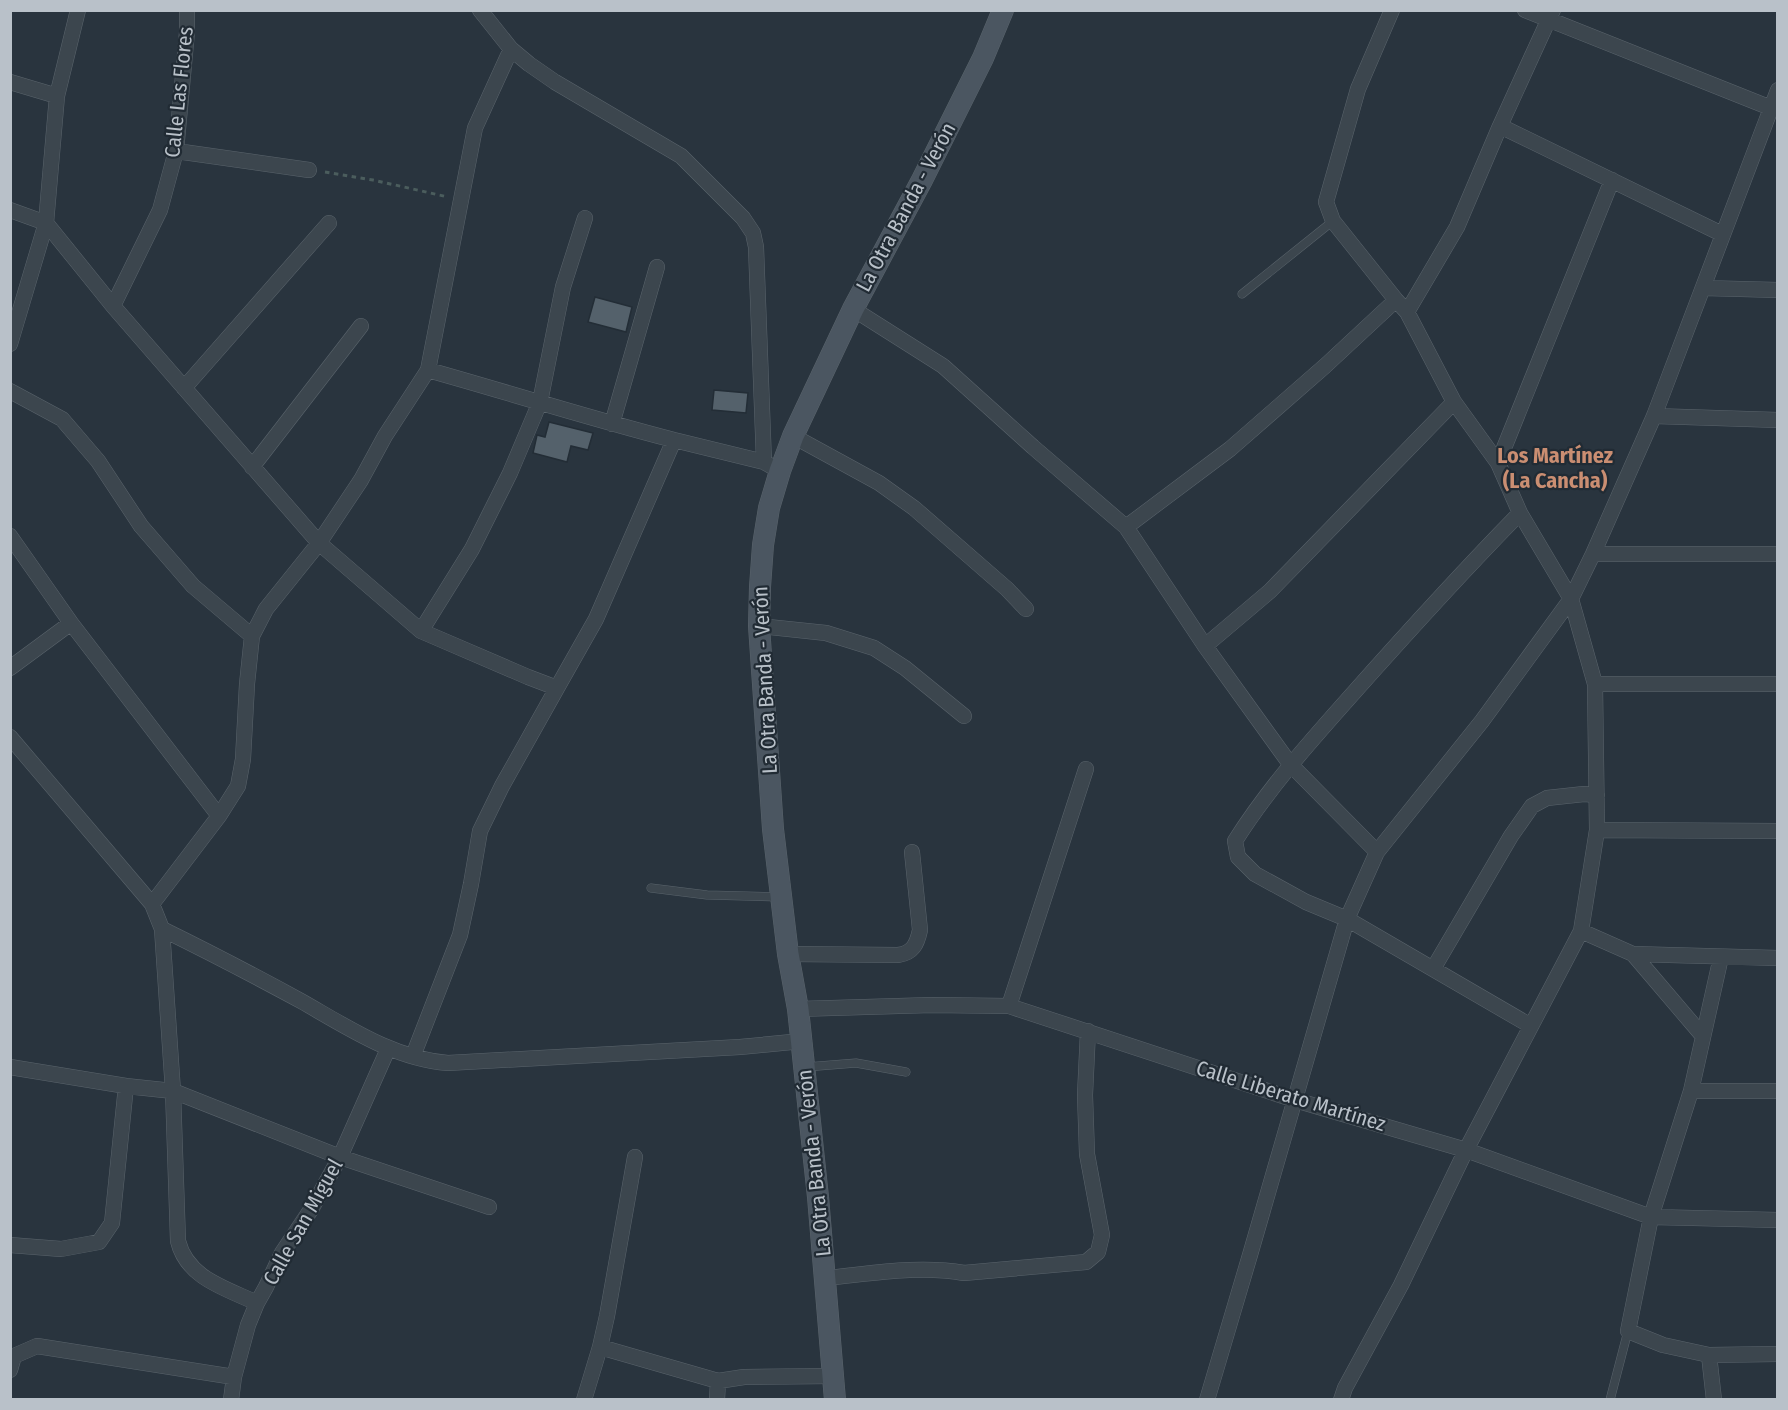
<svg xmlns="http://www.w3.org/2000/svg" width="1788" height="1410" font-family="'Fira Sans Condensed',sans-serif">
<rect width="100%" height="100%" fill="#29343e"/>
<path fill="#54616b" stroke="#232d36" stroke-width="1.5" d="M595 297 632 307 626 332 588 322Z
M714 390 748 393 746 413 712 410Z
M549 422 593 433 588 450 571 446 567 462 533 453 537 435 545 437Z"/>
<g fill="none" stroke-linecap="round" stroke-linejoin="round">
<defs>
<path id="lane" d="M1242 294 1333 221
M651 888 707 895 780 897
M806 1067 856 1063 906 1072
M1610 1400 1628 1331"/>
<path id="street" d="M480 10 511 49 529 64 555 82 681 156 743 218 753 233 756 247 764 462 771 466
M1525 10 1771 108
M10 82 57 96
M1500 126 1722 234
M176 151 309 170
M10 210 46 223 113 306 319 543 421 631 528 677 557 688 596 619 674 440 764 462
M1703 288 1778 290
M113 306 160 210 176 151 187 32V10
M853 309 943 366 1033 447 1126 527 1205 646 1290 764 1377 852 1347 919 1250 1255 1207 1400
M1407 312 1457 227 1500 126 1553 10
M10 344 46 223 57 96 78 10
M428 370C510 393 592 419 674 440
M184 388 329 223
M10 391 62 419 98 461 141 526 193 586 252 636
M1654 416 1778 420
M612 424 657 267
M793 436 879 483 914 508 1007 589 1026 609
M1498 463 1612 180
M252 467 361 326
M1520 513C1461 573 1405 635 1349 698 1308 744 1268 789 1235 841L1238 857 1255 874 1306 902 1347 919 1531 1026
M1126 527 1230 449 1325 366 1396 300
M10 536 71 623 219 816
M1593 554H1778
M759 626 826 633 874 648 905 668 964 716
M421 631 472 549 510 473 540 402 563 287 585 218
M1205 646 1270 591 1454 402
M10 668 71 623
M1595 684H1778
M10 737 152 904 162 929C209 952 255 976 301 1001 347 1027 394 1059 448 1063L740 1047 802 1041
M1597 830 1778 831
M1377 852 1482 721 1571 599 1593 554 1654 416 1778 90
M152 904 219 816 238 786 243 759 247 684 252 636 266 609 319 543 361 480 385 436 428 370 475 128 511 49
M162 929 173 1091 178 1241C187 1278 225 1288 257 1303
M1581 931 1633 954 1778 958
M788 954 898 955C913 953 917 944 920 930L912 852
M1633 954 1702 1035
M1721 957 1691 1091 1651 1217 1628 1331 1663 1345 1709 1355 1778 1354
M1433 969 1511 836 1532 806 1547 798 1584 794 1597 795
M1009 1006 1086 769
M798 1009 932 1005 1009 1006 1295 1100 1466 1150 1651 1217 1778 1220
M413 1056 460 935 471 884 480 831 502 786 557 688
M10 1067 126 1086 173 1091 340 1157 489 1207
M1691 1091H1778
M10 1245 61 1249 99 1242 112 1223 126 1086
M825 1278C870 1274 918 1265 964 1273L1086 1262 1098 1252 1102 1235 1087 1154 1085 1095 1088 1031
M600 1347 718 1381 744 1377 834 1376
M1709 1355 1714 1400
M10 1370 14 1356 37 1346 234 1377
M231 1400 234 1377 248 1325 257 1303 266 1287 282 1253 312 1208 340 1157 388 1049
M584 1400 600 1347 607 1316 635 1157
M717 1400 718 1381
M1341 1400 1345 1388 1401 1285 1466 1150 1581 931 1597 830 1595 684 1571 599 1520 513 1498 463 1454 402 1407 312 1396 300 1333 221 1326 202 1358 89 1392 10"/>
<path id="secondary" d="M835 1400 818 1197 798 1009 788 954 773 829 759 626 760 587 763 545 769 508 780 471 793 436 853 309 922 180 983 58 1003 10"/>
</defs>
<use href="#lane" stroke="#5a646c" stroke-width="9"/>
<use href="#street" stroke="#5a646c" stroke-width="16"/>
<use href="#secondary" stroke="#5a646c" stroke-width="22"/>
<path stroke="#4b5d5d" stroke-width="3" stroke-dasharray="4.5 4.5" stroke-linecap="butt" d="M325 172 373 180 448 197"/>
<use href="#lane" stroke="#3c464e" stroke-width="8"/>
<use href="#street" stroke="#3c464e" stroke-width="15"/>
<use href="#secondary" stroke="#4b5661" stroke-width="21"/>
</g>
<g text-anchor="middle" stroke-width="4.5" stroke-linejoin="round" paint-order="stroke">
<g font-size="21" fill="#b9c1c9" stroke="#212b34">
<text transform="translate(179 92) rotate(-84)" y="7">Calle Las Flores</text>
<text transform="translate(906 207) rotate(-62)" y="7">La Otra Banda - Verón</text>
<text transform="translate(765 680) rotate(-93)" y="7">La Otra Banda - Verón</text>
<text transform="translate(1291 1096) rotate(17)" y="7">Calle Liberato Martínez</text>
<text transform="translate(814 1163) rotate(-96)" y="7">La Otra Banda - Verón</text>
<text transform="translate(303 1222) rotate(-61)" y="7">Calle San Miguel</text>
</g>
<g font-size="22" font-weight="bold" fill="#ca8e72" stroke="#212b34">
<text x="1555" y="463">Los Martínez<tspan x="1555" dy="25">(La Cancha)</tspan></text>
</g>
</g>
<rect width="1788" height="1410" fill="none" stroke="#b9c1c9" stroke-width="24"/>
</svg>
